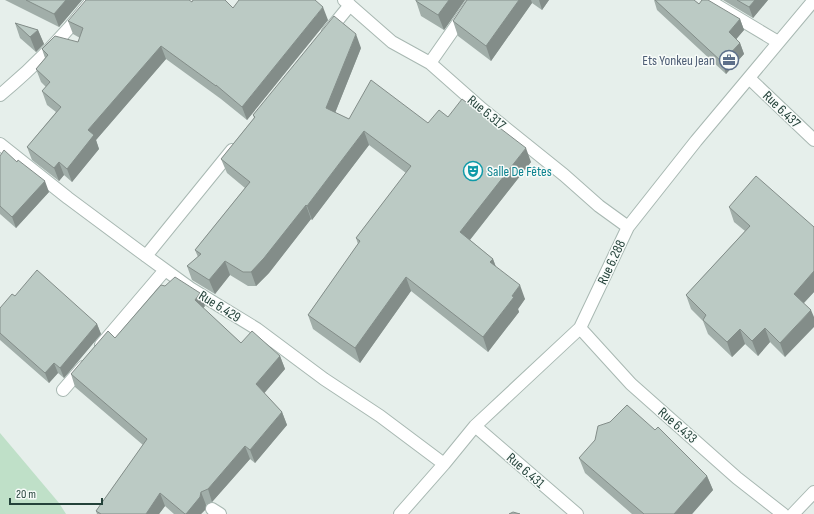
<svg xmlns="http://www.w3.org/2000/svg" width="814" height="514" font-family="'Sofia Sans Condensed',sans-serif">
<rect width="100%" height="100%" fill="#e6efeb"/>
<path fill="#bfe0c8" d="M0 433 59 503 66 514H0Z"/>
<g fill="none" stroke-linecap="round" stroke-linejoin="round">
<defs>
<path id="minor" d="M344 0 392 42 430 63 482 109 564 175 599 206 628 227
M708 0 778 42
M328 32 350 5
M430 63 474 0
M750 79 814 140
M0 95C34 67 65 35 92 0
M0 144 68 198 146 256 190 288 257 329 324 379 380 416 444 464
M146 256 232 150
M580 328 631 384 737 478 783 514
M101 345 165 270
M63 390 83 367
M475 426 577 514
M212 509 220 514
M400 514 444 464 475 426 580 328 628 227 696 141 814 0
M793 514 814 492"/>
</defs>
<use href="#minor" stroke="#a8b8b2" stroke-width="14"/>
<use href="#minor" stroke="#fff" stroke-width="12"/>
</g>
<path fill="#a1aea9" d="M5 0H82L59 27Z
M465 0 444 30 421 16 416 1Z
M467 0H549L542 10 532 3 491 61 458 36 453 21Z
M654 0H694L699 4 740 19 744 30 736 39 740 43 744 54 726 74 657 10Z
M723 0H768L753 18Z
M192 2 328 20 247 120 221 99 166 59 96 140 99 149 72 182 64 175 59 181 32 160 27 147 56 112 47 105 42 91 46 87 41 82 36 69 45 58 42 49 78 42 80 38 73 34 68 21Z
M15 23 38 30 44 44 36 52 20 38Z
M361 48 335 113 349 119 428 123 448 117 531 162 470 240 493 259 496 267 525 299 518 309 519 312 488 352 411 291 360 363 313 329 308 315 358 244 356 238 406 173 369 145 312 220 311 219 269 273 256 286H248L230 275 215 294 192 280 187 266 198 257 195 250 245 188 227 173 221 159 254 118 253 115Z
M0 156 49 192 16 228 0 214Z
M729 207 814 227V292L804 303 785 357 770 342 758 356 745 344 732 357 708 334 703 321 691 309 686 295 745 231 734 222Z
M15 296 97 324 101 334 64 378 58 373 49 383 0 340V308Z
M205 306 203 308 241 343 280 356 285 369 264 393 282 412 287 425 255 463 250 459 212 502 206 505 205 510 201 514H174L165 506 159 514H97L96 511 143 445 75 387 71 374Z
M655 430 707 476 713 490 692 514H632L585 473 579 458Z"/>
<path fill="#838d89" d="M66 0H82L59 27 54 14Z
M449 0H465L444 30 438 15Z
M519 0H531L532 3 491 61 486 46Z
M539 0H549L542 10Z
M755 0H768L753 18 749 7Z
M323 7 328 20 247 120 242 107Z
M740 19 744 30 733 43 729 32Z
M38 30 44 44 36 52 30 37Z
M356 34 361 48 331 123 326 108Z
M740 43 744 54 726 74 722 62Z
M161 46 166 59 96 140 99 149 72 182 67 169 88 130Z
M364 131 369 145 312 220 307 206Z
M526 148 531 162 465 246 460 232Z
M59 162 64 175 59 181 54 168Z
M45 181 49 192 16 228 12 217Z
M306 205 311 219 269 273 256 286 251 272Z
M493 259 498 273 490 262Z
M225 261 230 275 215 294 209 280Z
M814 271V292L799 308 794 294Z
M406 277 411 291 360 363 355 348Z
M520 285 525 299 518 309 519 312 488 352 483 337Z
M200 293 205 306 199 313 195 300Z
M811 310 814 317V327L785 357 780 343Z
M97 324 101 334 64 378 60 368Z
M765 328 770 342 758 356 752 341Z
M740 329 745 344 732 357 727 342Z
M280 356 285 369 261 397 256 384Z
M54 363 58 373 49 383 45 373Z
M282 412 287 425 255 463 250 450Z
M245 446 250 459 212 502 208 489Z
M707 476 713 490 692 514H674Z
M201 492 206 505 205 510 201 514H186Z
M160 493 165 506 159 514H146Z"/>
<path fill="#bbcac4" stroke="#838d89" d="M26 0H66L54 14Z
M86 0H189L192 2 193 0H225L233 8 239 0H315L323 7 242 107 216 85V86L161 46 88 130 94 135 67 169 59 162 54 168 27 147 61 107 42 91 50 82 36 69 48 55 42 49 55 36 78 42 83 28 68 21Z
M416 0H449L438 15 416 1Z
M467 0H519L486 46 453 21Z
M655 0H694L699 4 702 0H708L740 19 729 32 740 43 722 62Z
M737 0H755L749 7Z
M334 16 356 34 326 108 349 119 371 80 428 123 439 110 448 117 462 99 526 148 460 232 493 259 490 262 520 285 512 296 514 297 483 337 406 277 355 348 308 315 360 241 356 238 411 166 364 131 307 206 306 205 264 258 251 272H243L225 261 209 280 187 266 201 254 195 250 250 182 221 159 255 117 253 115Z
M15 23 38 30 30 37Z
M4 150 17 162 18 160 45 181 12 217 0 206V156Z
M756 176 814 227V271L794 294 811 310 780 343 765 328 752 341 740 329 727 342 703 320 706 315 686 295 750 226 729 207Z
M37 270 97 324 60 368 54 363 45 373 0 333V308L12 294 15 296Z
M175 277 200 293 195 300 241 343 252 331 280 356 256 384 282 412 250 450 245 446 208 489 201 492 200 497 186 514H185L160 493 146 514H101L96 511 147 439 71 374 108 331 115 338 161 285 165 286Z
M627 405 655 430 658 427 707 476 674 514H644L579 458 595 440 598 426 610 422Z
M513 512 520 514H509Z"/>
<defs>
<symbol id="office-ring" viewBox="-11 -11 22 22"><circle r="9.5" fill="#f7fbf9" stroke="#5c6f8a" stroke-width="1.5"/><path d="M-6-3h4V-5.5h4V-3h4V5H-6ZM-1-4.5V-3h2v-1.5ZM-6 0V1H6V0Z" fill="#5c6f8a"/></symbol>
<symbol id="theatre-ring" viewBox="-11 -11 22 22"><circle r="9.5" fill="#f7fbf9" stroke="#0f9aa8" stroke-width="1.5"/><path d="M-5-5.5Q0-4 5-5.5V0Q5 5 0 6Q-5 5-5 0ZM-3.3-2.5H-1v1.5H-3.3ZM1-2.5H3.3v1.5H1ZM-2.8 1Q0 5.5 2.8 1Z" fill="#0f9aa8"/></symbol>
</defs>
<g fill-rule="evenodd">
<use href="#office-ring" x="718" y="49" width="22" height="22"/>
<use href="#theatre-ring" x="462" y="160" width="22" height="22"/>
</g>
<g text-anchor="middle" stroke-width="3" stroke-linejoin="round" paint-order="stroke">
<g font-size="14" fill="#4e5e75" stroke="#f7fbf9" text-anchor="end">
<text x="715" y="65">Ets Yonkeu Jean</text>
</g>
<g font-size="14" fill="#24423a" stroke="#f7fbf9">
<text transform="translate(782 109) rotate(44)" y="5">Rue 6.437</text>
<text transform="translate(487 112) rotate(40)" y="5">Rue 6.317</text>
<text transform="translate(611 262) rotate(-65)" y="5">Rue 6.288</text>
<text transform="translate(220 306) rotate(32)" y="5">Rue 6.429</text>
<text transform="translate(678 425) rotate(41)" y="5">Rue 6.433</text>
<text transform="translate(526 470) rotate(41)" y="5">Rue 6.431</text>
</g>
<g font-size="14" fill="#0d838f" stroke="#f7fbf9" text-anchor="start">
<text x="487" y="176">Salle De Fêtes</text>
</g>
</g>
<path d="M10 498v6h92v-6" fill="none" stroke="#24423a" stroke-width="2"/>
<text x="16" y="498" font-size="12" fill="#24423a" stroke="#f7fbf9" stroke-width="3" paint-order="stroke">20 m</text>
</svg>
